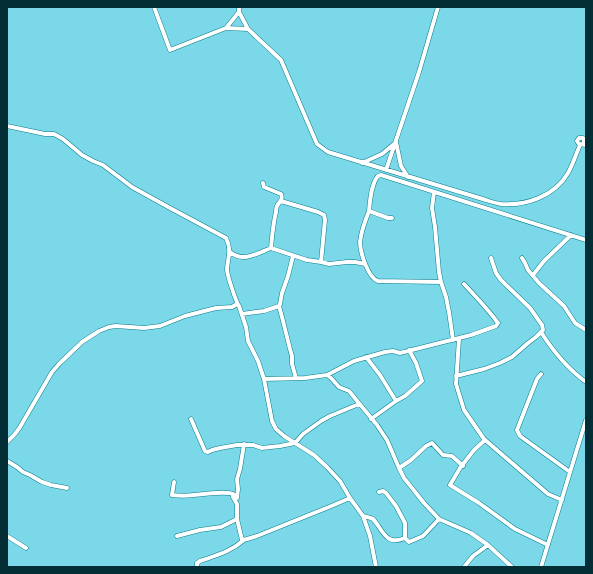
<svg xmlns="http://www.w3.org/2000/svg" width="593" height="574" font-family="'Playfair Display',serif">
<rect width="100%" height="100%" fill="#7bd8e8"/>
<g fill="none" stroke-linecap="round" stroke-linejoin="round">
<defs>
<path id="minor" d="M154 7 170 50 226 28 248 29
M239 7V12L248 29 281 60 317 144 328 152 486 200C491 202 496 203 501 204 526 206 555 196 568 173 573 164 576 154 580 145
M226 28 239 12
M7 126 45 134H54L63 139 82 155 93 161 103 165 132 187 170 208 226 238C232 250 228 257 227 269 227 275 236 302 239 306L246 327 248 341 258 361 264 379 272 421 276 429 284 436 314 455 327 467 340 481 350 498 363 516 370 536 376 567
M396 142 401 166 408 177
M583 144 584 143V139L583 138H579L577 141 579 144 586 145
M362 163 382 154 394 144
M386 170 419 72 438 7
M263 183 264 187 281 194C283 200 280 201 277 206 276 208 276 210 276 212 273 224 272 236 271 248
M434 192 432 208 435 227 439 272 441 282 446 297 449 312 453 340
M281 201 318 212 324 215 325 220 321 262
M369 211C370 201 371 184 378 176L381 175 586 240
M392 218H388L369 211C365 221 361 232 360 242 360 252 368 278 378 281L441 282
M230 252C243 263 258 253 271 248L307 260 321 262 329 264 347 262H355L365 264
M522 258 525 263 528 270 539 283 564 306 575 323 586 330
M533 275 544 261 571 235
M279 306 282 317 290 349 292 356V364L296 378
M242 314 264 311 279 306 280 304 282 293 288 276 293 256
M541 332C553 351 568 369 586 382
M459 339 456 384 464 410 484 439 548 494 562 500
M366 357 380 375 396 401
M541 374 537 379 517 430 520 436 570 472
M327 375 331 378 339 387 349 391 377 425 387 440 399 468 404 478 424 503 439 519 471 533 488 545 512 567
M456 376 484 369 500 363 512 357 528 343 536 337 543 330 542 325 530 308 501 280 496 273 491 258
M264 379 305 378 327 375 354 361 385 352 393 351 400 353 471 335 496 326 498 323C488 309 476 297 464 284
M191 419 205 451 208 452 212 450 220 448 237 445H253L262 448 280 446 295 443 303 434 321 421 330 416 359 404
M371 419 396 401 405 396 422 381 416 363 409 350
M485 440 474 450 460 468 450 485 479 503 515 529 548 545
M7 442 15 434 20 427 52 372 59 364 82 342 99 331 109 327 116 326 144 328 160 326 185 316 216 308 232 307 237 304
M244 444 240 469 237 479 238 489 237 498 233 494V497L237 504V519L242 540 247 539 257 536 329 507 350 498
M7 461 17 467 23 472 30 475 42 482 51 485 67 488
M399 468 411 460 426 446 432 443 443 455 452 456 463 466
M174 482 172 495C179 496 187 496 194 495 204 494 224 491 233 494
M379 492 383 491 386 493 396 506 405 523V538
M363 516C367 517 370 517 373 519 375 521 377 524 379 527 386 538 391 544 405 538
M7 536 26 548
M177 536 200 530 221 527 237 519
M405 538 409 542 423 536 439 519
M197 567V563L200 561C217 555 230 552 244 540
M464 567 473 556 488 545
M541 567 586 420"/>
</defs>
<use href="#minor" stroke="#067c8b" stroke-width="5"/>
<use href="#minor" stroke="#fff" stroke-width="4"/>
</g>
<rect width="593" height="574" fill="none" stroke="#032e35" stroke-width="16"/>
</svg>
